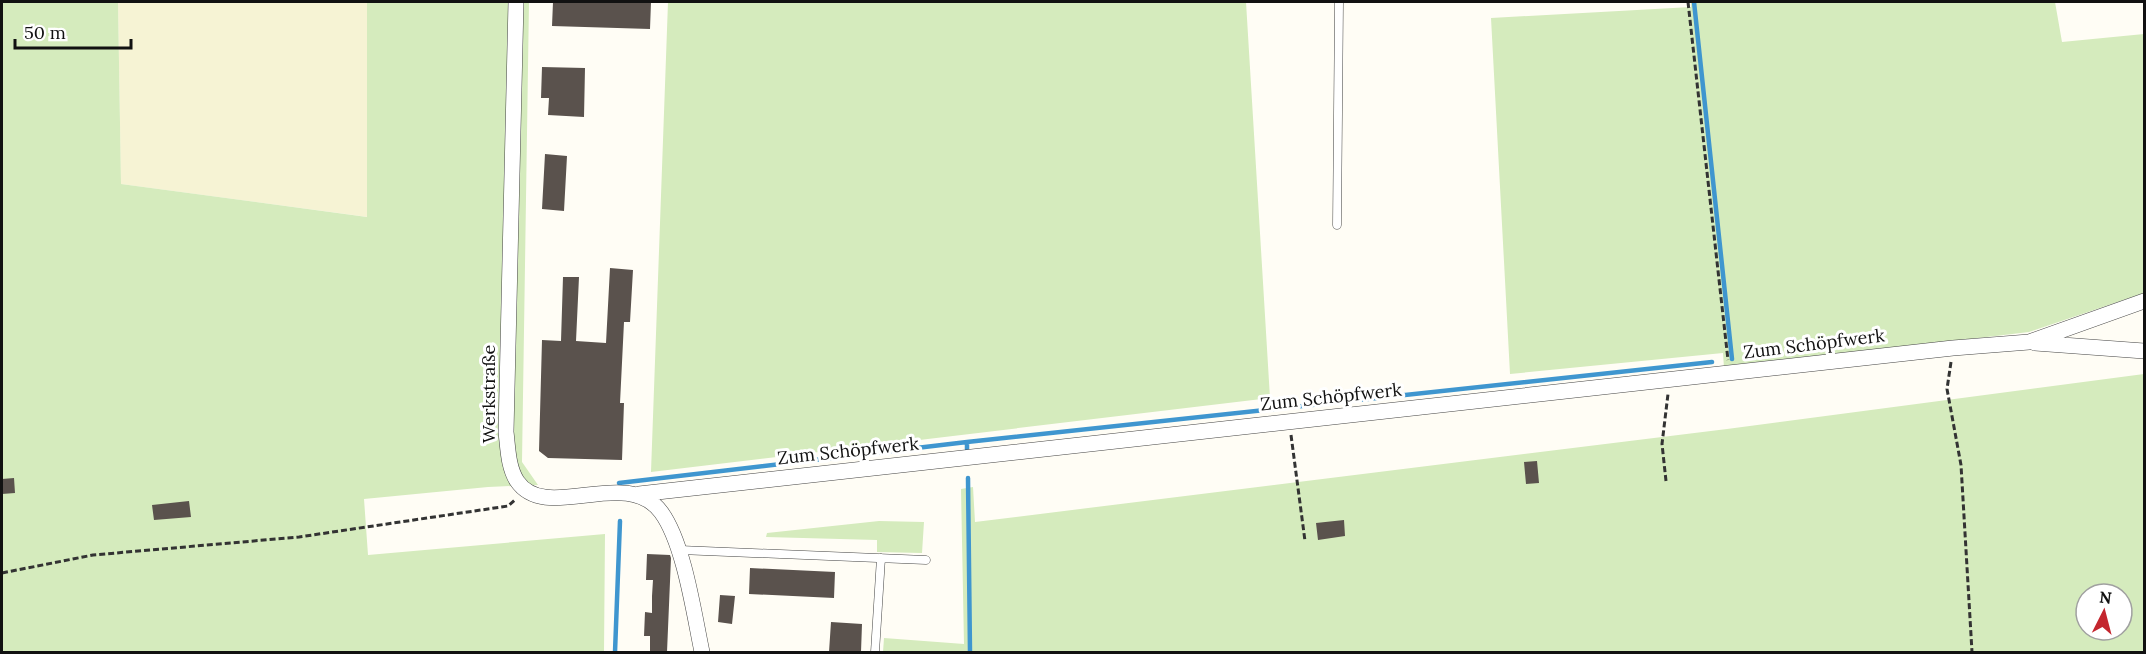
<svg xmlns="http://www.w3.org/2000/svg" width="2146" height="654" font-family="Lora,serif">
<rect width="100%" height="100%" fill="#fffdf5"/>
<path fill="#f6f3d4" d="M118 2H367L368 217 121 184Z"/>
<path fill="#d5ebbd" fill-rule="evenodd" d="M2 2H118L121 184 367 217V2H529L522 462 538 485 488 487 364 499 368 555 605 534 604 652H2Z
M668 2H1246L1270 398 651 472Z
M1691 2H2055L2062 42 2144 34V293L2029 332 1724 368 1723 353 1510 374 1491 18 1691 7Z
M2144 374V652H883L884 638 964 644 961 489 973 487 975 522 1727 429ZM2086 594H2122V630H2086Z
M879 521 924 522 922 553 877 552V540L766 537 767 533Z"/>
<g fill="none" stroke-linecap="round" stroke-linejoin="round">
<path stroke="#3f96cf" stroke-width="4.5" d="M1694 2 1732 359
M967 449V442L1712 362
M968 478 970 652
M619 483 967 442
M615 652 620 521"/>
</g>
<path fill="#5a524d" d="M553 2H651L650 29 552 26Z
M542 67 585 68 584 117 548 115 549 98H541Z
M545 154 567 156 564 211 542 209Z
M610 268 633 270 630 322H624L620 403H624L622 460 548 458 539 451 542 340 561 341 563 277H579L576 341 606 343Z
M1537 461 1539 483 1526 484 1524 462Z
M14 478 15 493 2 494V479Z
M189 501 191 517 154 520 152 505Z
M1344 520 1345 536 1318 540 1316 523Z
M647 554 670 555 671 558 667 652H650V636H644L645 612 652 613V596L653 580H646Z
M750 568 835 572 834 598 749 594Z
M720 595 735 596 732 624 718 622Z
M831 622 862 624 861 652H829Z"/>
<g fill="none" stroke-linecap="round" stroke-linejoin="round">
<defs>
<path id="lane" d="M1337 225 1339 2
M680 550 926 560
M875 652 881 558"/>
<path id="street" d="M516 2 506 432C508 448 508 467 517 481 546 524 626 465 661 512 684 543 694 614 702 652
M2035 343 2144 351
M639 494 1953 348 2029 342 2144 301"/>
</defs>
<use href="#lane" stroke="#444" stroke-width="9"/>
<use href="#street" stroke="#444" stroke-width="16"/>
<path stroke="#333" stroke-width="3" stroke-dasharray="6 3" stroke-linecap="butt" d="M1688 2 1728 360
M1951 362 1947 389 1961 465 1972 652
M1291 435 1305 541
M1666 481 1662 444 1668 394
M2 573 93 555 299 537 508 506 516 499"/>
<use href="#lane" stroke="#fff" stroke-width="8"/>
<use href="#street" stroke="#fff" stroke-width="15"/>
</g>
<g text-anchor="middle" stroke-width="6" stroke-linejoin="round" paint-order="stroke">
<g font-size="18" fill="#111" stroke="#fff">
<text transform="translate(1814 344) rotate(-7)" y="6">Zum Schöpfwerk</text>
<text transform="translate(489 394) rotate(-90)" y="6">Werkstraße</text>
<text transform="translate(1331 397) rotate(-6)" y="6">Zum Schöpfwerk</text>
<text transform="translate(848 451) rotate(-6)" y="6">Zum Schöpfwerk</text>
</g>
</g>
<rect width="2146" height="654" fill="none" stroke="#111111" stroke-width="6"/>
<g transform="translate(2104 612) rotate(6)"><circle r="28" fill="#ffffff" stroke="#a0a0a0" stroke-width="1.5"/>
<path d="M0-4.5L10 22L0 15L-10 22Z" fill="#c4262e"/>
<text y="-9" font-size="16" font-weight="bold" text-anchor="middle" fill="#111111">N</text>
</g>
<path d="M15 39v9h116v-9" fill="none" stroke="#111111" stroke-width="3"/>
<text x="24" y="39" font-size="18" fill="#111111" stroke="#ffffff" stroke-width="4.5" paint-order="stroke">50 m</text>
</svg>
